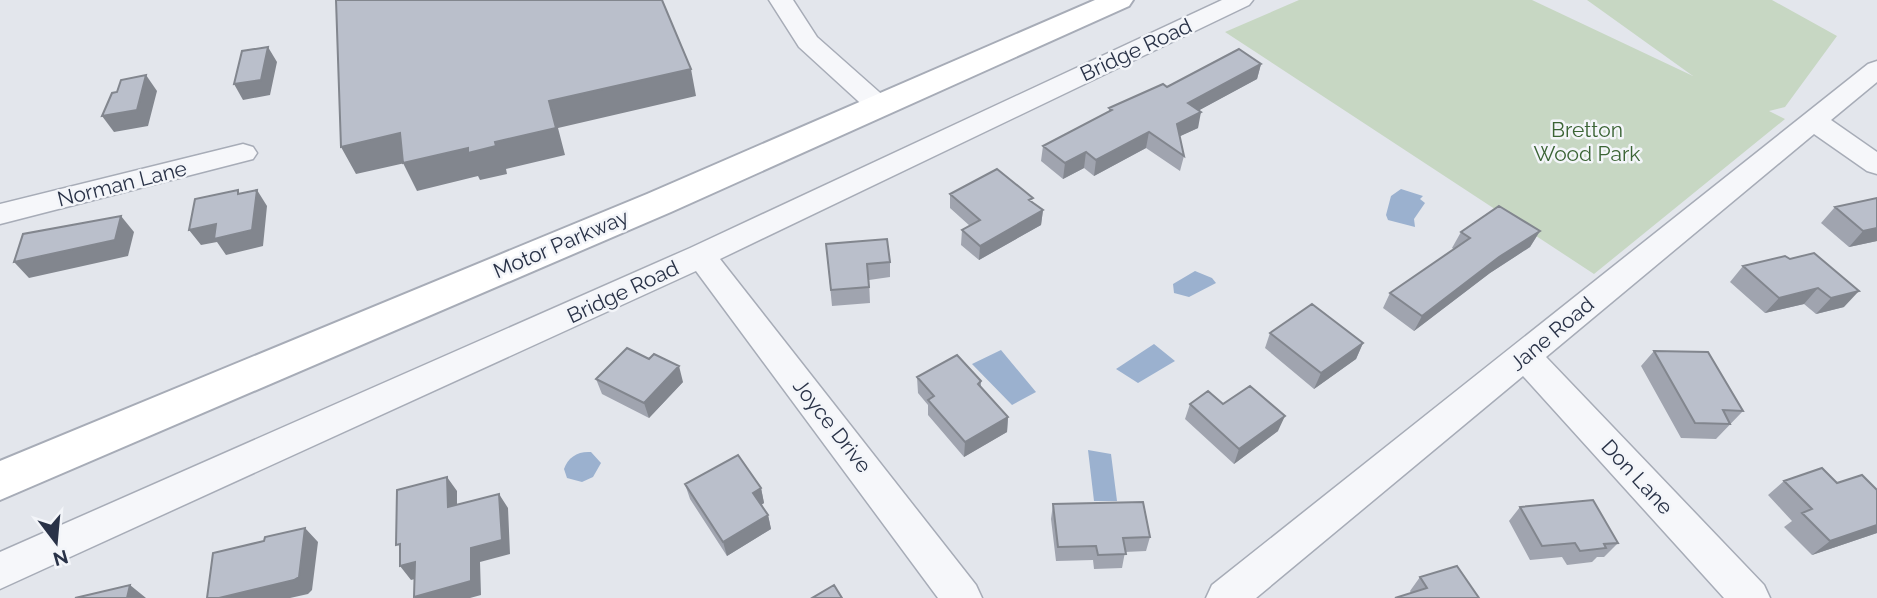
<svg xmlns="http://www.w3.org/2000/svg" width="1877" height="598" font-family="Raleway,sans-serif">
<rect width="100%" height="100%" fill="#e3e6ec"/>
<path fill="#c7d7c3" d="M1299 0H1532L1693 76 1587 0H1772L1837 36 1785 107 1769 111 1785 119 1594 274 1225 32Z"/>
<path fill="#9bb1cf" d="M1401 189 1423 196 1420 199 1425 203 1414 219 1415 227 1388 220 1386 215 1391 196Z
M1195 271 1212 278 1216 283 1189 297 1174 293 1173 284Z
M1154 344 1175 361 1138 383 1116 369Z
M1001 350 1036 392 1012 405 972 364Z
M1088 450 1111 454 1117 501H1094Z
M591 452 601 463 593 477 582 482 567 478 564 469C568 457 578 451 591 452Z"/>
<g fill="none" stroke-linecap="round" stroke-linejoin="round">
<defs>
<path id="minor" d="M769 0H793L817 37 887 99 891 105 887 111 878 113 869 111 799 47Z
M1222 0H1253L1249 5 720 259 976 585 982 598H938L696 271 0 589V552L690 248Z
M1877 61V82L1831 120 1877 152V174L1867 171 1814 134 1546 357 1764 585 1770 598H1724L1523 376 1256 598H1206L1212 585 1868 64Z
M243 144 253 147 257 153 253 159 0 224V204Z"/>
<path id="secondary" d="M1095 0H1133L1129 6 671 212 0 500V461L647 194Z"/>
</defs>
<use href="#minor" stroke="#a7acb7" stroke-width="3"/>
<use href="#secondary" stroke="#a7acb7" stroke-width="4"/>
<use href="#minor" fill="#f6f7fa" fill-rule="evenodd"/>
<use href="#secondary" fill="#fff" fill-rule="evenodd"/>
</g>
<path fill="#a0a4af" d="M1261 64 1257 79 1199 110 1198 128 1180 136 1184 156 1180 171 1146 148 1094 176 1084 168 1063 179 1041 161 1043 146 1109 112V108L1167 87Z
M950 194 1032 202 1043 210 1041 225 979 260 961 245 962 230 970 226 950 208Z
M1877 198V241L1849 247 1821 223 1835 207Z
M1540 231 1530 247 1490 273 1414 331 1383 308 1390 293 1454 249 1452 248 1461 232Z
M826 244 890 262V277L869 280 870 303 832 306Z
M1785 256 1844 307 1816 314 1804 304 1765 313 1730 282 1743 266Z
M1270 333 1363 343 1356 359 1314 389 1265 348Z
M1654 351 1743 411 1716 439 1681 438 1641 366Z
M917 377 981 381V387L1008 417 1007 432 964 457 928 415V405L918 393Z
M596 379 683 382 649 418 602 394Z
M1190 404H1223L1278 431 1234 464 1185 419Z
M1784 481 1837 483 1877 533 1812 555 1784 527 1792 521 1768 495Z
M685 484 761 488 764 503 761 505 768 515 771 529 727 556 690 499Z
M1053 504 1150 537 1146 551 1125 552 1122 568 1094 569 1093 560 1056 561 1051 519Z
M1520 507 1618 543 1604 557H1597L1592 562 1567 565 1562 557 1530 560 1509 521Z
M1420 577 1479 598 1411 593 1410 591Z"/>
<path fill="#82868e" d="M268 47 277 62 270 95 243 100 234 84Z
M1261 64 1257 79 1185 118 1188 103Z
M691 69 696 96 558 128 565 155 506 169 507 174 480 180 478 176 417 191 403 163 495 142 549 101Z
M146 75 157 91 148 126 114 132 102 116Z
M1201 112 1198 128 1174 139 1177 124Z
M1149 132 1146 148 1094 176 1096 160Z
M400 133 414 161 356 174 341 147Z
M1086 152 1084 168 1063 179 1065 163Z
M257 190 267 206 263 246 226 255 217 242 201 245 189 230 216 224Z
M1043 210 1041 225 979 260 980 246Z
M121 216 134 232 128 256 29 278 14 262Z
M1877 228V241L1849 247 1863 231Z
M1540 231 1530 247 1490 273 1414 331 1422 316 1499 257Z
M1818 288 1804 304 1765 313 1779 298Z
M1859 291 1844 307 1816 314 1831 298Z
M1363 343 1356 359 1314 389 1321 373Z
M679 366 683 382 649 418 644 403Z
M1285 416 1278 431 1234 464 1239 449Z
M1008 417 1007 432 964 457 965 442Z
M447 477 457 491V521L448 507Z
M761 488 764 503 756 508 753 493Z
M499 494 508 508 510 554 480 562 481 595 470 598H415L414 597Z
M768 515 771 529 727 556 723 542Z
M1877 525V533L1812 555 1830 541Z
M305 528 318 542 312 590 308 594 290 598H219Z
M415 562 426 576 411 580 400 566Z
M130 585 146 598H127Z"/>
<path fill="#babfcb" stroke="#82868e" stroke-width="2" d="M336 0H662L691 69 549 101 556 128 495 142 496 146 468 153V148L403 163 400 133 341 147Z
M268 47 261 80 234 84 242 51Z
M1239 49 1261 64 1188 103 1201 112 1177 124 1184 156 1149 132 1096 160 1086 152 1065 163 1043 146 1112 110 1109 108 1163 84 1167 87Z
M146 75 137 110 102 116 112 93 117 92 121 80Z
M997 169 1033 198 1029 200 1043 210 980 246 962 230 980 220 950 194Z
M238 190V194L257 190 252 230 214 239 216 224 189 230 195 199Z
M1877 198V228L1863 231 1835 207Z
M1499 206 1540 231 1499 257 1422 316 1390 293 1470 238 1461 232Z
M121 216 115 240 14 262 23 234Z
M887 239 890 262 867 264 869 287 831 290 826 244Z
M1814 253 1859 291 1831 298 1818 288 1779 298 1743 266 1785 256 1790 259Z
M1312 304 1363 343 1321 373 1270 333Z
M627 348 649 359 654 354 679 366 644 403 596 379Z
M1654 351 1708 352 1743 411 1723 410 1730 424 1695 423Z
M957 355 981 381 978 384 1008 417 965 442 928 400 934 396 917 377Z
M1250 386 1285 416 1239 449 1190 404 1208 391 1223 404Z
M738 455 761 488 753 493 768 515 723 542 685 484Z
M1822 468 1837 483 1862 475 1877 490V525L1830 541 1802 513 1812 509 1784 481Z
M447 477 448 507 499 494 502 540 471 548V581L414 597 415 562 400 566V544L396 545 397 490Z
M1593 500 1618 543 1604 544 1606 548 1580 551 1575 543 1542 546 1520 507Z
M1143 502 1150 537 1123 538 1126 554 1098 555 1096 546 1058 547 1053 504Z
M305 528 299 577 294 580 219 598H207L213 553 264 541 265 537Z
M1457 566 1479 598H1395L1427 588 1420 577Z
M130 585 127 598H75Z
M834 585 842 598H812Z"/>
<g text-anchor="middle" stroke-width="5" stroke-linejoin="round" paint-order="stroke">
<g font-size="21" fill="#293247" stroke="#f3f5f9">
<text transform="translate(1136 50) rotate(-25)" y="7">Bridge Road</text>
<text transform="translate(122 184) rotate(-14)" y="7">Norman Lane</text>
<text transform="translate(561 244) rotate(-23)" y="7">Motor Parkway</text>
<text transform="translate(623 292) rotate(-25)" y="7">Bridge Road</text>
<text transform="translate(1552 334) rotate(-40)" y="7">Jane Road</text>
<text transform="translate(832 426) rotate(52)" y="7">Joyce Drive</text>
<text transform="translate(1637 477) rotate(47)" y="7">Don Lane</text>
</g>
<g font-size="21" fill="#3b6435" stroke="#f3f5f9">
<text x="1587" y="137">Bretton<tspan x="1587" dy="24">Wood Park</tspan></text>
</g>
</g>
<g transform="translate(56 542) rotate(164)" stroke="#f3f5f9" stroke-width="5" paint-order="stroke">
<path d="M0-5L12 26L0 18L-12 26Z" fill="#293247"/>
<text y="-10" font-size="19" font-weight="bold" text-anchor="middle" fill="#293247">N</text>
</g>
</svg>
